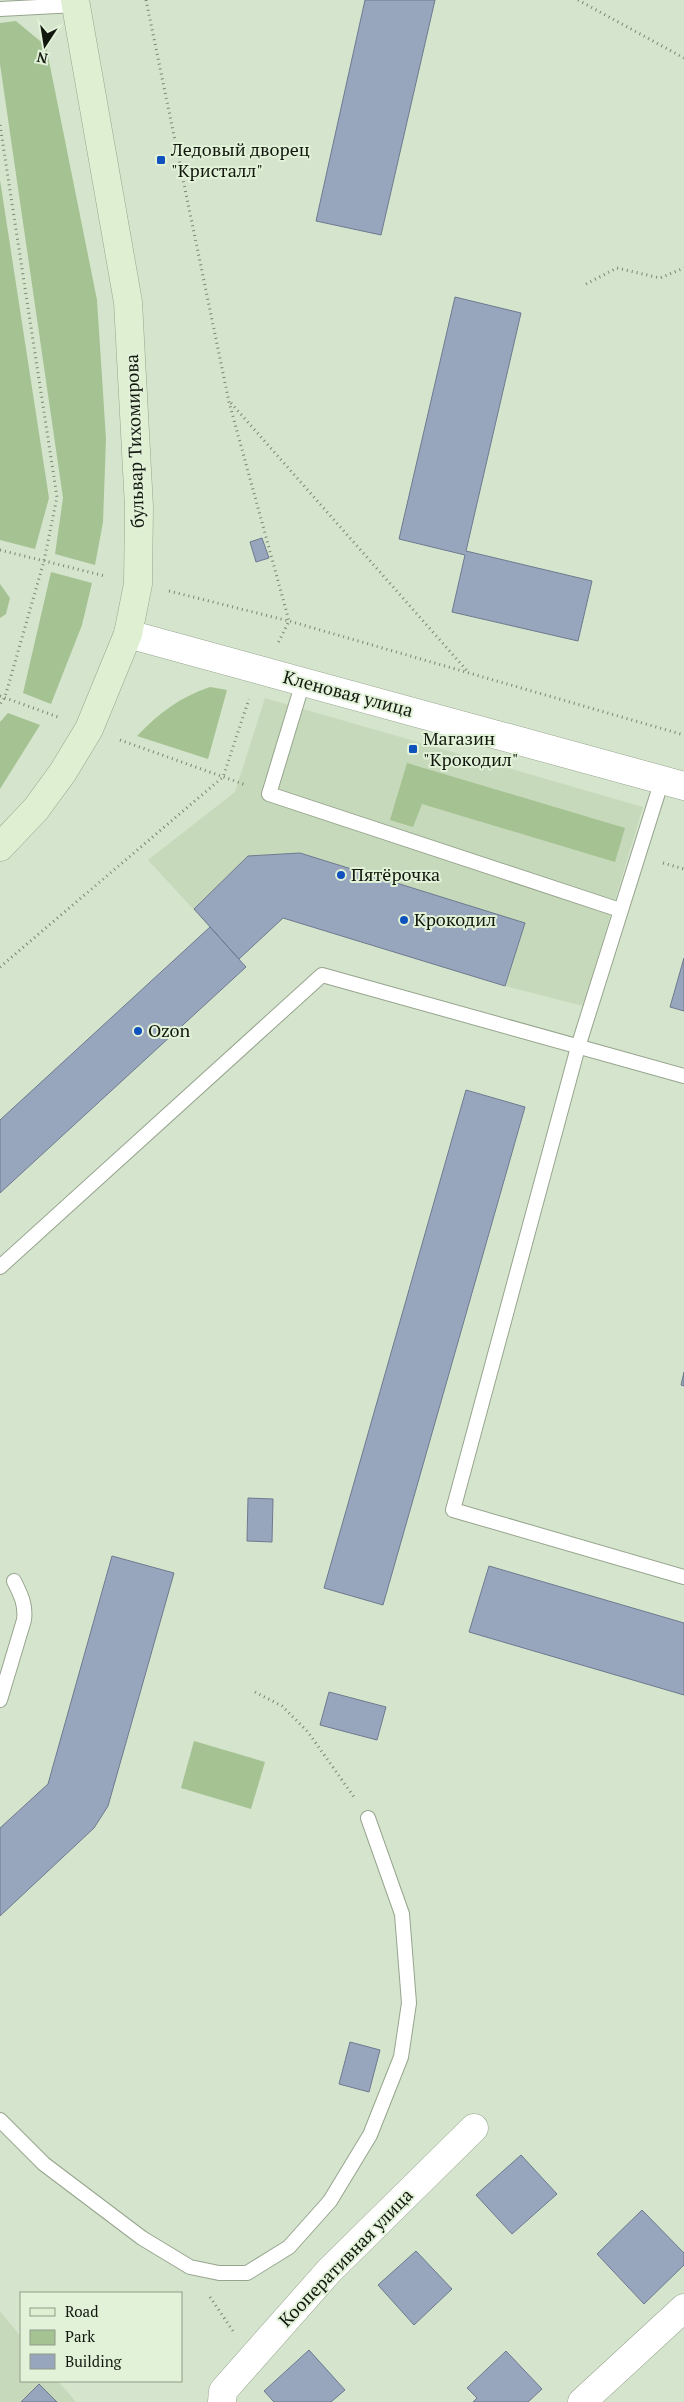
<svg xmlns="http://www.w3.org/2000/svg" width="684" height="2402" font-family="'PT Serif',serif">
<rect width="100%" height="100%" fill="#d5e4cc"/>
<path fill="#c6d9ba" d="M265 698 643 807 583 1006 505 986 284 918 239 959 148 860 235 792Z
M0 2311 21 2337V2381H58L76 2402H0Z"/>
<path fill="#a5c293" d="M16 21 46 46 97 300 106 439 103 522 95 565 55 554 63 498 0 64V23Z
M0 180 49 498 35 549 0 540Z
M51 572 92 583 82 625 51 704 23 693Z
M0 584 10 598 6 614 0 618Z
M210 687 227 690 208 759 137 736C159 713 180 697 210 687Z
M8 713 40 725 0 789V722Z
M407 763 625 828 615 862 422 804 413 827 390 820Z
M194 1741 265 1762 251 1809 181 1788Z"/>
<path fill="#98a6bd" stroke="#6d7a8f" d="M365 0H435L381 235 316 221Z
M455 297 521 313 466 551 592 581 578 641 452 612 465 555 399 539Z
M262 538 269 558 256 562 250 542Z
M300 853 525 923 505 986 283 918 239 959 194 909 248 856Z
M210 927 246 967 0 1193V1120Z
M684 958V1011L670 1007Z
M466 1090 525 1107 383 1605 324 1588Z
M684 1372V1386L681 1385Z
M248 1498 273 1499 272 1542 247 1541Z
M112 1556 174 1573 108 1806 94 1828 0 1916V1828L48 1784Z
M489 1566 684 1623V1695L469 1632Z
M329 1692 386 1707 377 1740 320 1725Z
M350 2042 380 2050 369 2092 339 2084Z
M521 2155 557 2194 512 2234 476 2195Z
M642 2210 684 2253V2265L644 2304 597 2254Z
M416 2251 452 2289 414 2325 378 2285Z
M309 2350 345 2390 331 2402H274L264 2391Z
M506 2351 542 2389 528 2402H473L477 2398 467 2388Z
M39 2384 57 2402H21Z"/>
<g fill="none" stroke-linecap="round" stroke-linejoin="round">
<defs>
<path id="lane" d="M0 9 76 5
M303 682 269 794 620 910
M662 780 578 1047 453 1510 684 1577
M0 1267 322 975 684 1076
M0 1700 24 1620C26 1605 21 1595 14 1581
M0 2120 44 2164 142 2238 190 2267 219 2273H247L289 2247 330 2201 370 2135 401 2057 409 2003 402 1914 368 1818"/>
<path id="street" d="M128 634 684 786
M222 2402 223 2391 329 2271 474 2128
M582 2402 684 2308"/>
<path id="secondary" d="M0 847 36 809 63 772 89 729 128 634 138 584 139 507 128 302 75 0"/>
</defs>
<use href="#lane" stroke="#97a58e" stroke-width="16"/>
<use href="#street" stroke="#97a58e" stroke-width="29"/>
<use href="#secondary" stroke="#97a58e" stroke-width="29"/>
<path stroke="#7c8675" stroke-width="3" stroke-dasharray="1 4" stroke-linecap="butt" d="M146 0 229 402 289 621 278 643
M578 0 684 58
M0 125 57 497 44 561 5 697 0 704
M586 284 617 268 660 278 684 268
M231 403 468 672
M0 550 105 576
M169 591 289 621 684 735
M0 696 58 717
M120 740 246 785
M663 863 684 869
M0 967 223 777 249 699
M255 1692 282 1706 308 1732 354 1797
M210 2297 233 2331"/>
<use href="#lane" stroke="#fff" stroke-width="14"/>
<use href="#street" stroke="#fff" stroke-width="28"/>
<use href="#secondary" stroke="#deefd2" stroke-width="28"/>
</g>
<g fill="#1052bd" stroke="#e2f2d9" stroke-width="2">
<rect x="156" y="155" width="10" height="10" rx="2.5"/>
<rect x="408" y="744" width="10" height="10" rx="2.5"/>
<circle cx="341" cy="875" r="5"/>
<circle cx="404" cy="920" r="5"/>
<circle cx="138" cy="1031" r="5"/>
</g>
<g text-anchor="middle" stroke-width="4" stroke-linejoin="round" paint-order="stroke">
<g font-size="18" fill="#13180f" stroke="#e2f2d9" text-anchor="start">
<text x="171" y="156">Ледовый дворец<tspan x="171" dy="21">"Кристалл"</tspan></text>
<text x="423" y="745">Магазин<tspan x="423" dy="21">"Крокодил"</tspan></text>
<text x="351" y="881">Пятёрочка</text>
<text x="414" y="926">Крокодил</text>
<text x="148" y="1037">Ozon</text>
</g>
<g font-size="18" fill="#13180f" stroke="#e2f2d9">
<text transform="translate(135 441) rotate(-92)" y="6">бульвар Тихомирова</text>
<text transform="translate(348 694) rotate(15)" y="6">Кленовая улица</text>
<text transform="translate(346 2258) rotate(-46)" y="6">Кооперативная улица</text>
</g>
</g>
<rect x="20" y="2292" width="162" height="90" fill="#e2f2d9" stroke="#8f9b88"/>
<rect x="30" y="2308" width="25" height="8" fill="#deefd2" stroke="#8f9b88"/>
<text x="65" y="2317" font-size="15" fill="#13180f">Road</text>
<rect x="30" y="2330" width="25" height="15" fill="#a5c293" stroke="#8f9b88"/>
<text x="65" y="2342" font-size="15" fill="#13180f">Park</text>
<rect x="30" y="2354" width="25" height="15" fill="#98a6bd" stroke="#8f9b88"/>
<text x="65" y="2367" font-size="15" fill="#13180f">Building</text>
<g transform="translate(45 45) rotate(192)" stroke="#e2f2d9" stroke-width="4" paint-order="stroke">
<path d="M0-4L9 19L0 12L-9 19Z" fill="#13180f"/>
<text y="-8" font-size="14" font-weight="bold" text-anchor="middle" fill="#13180f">N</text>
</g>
</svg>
